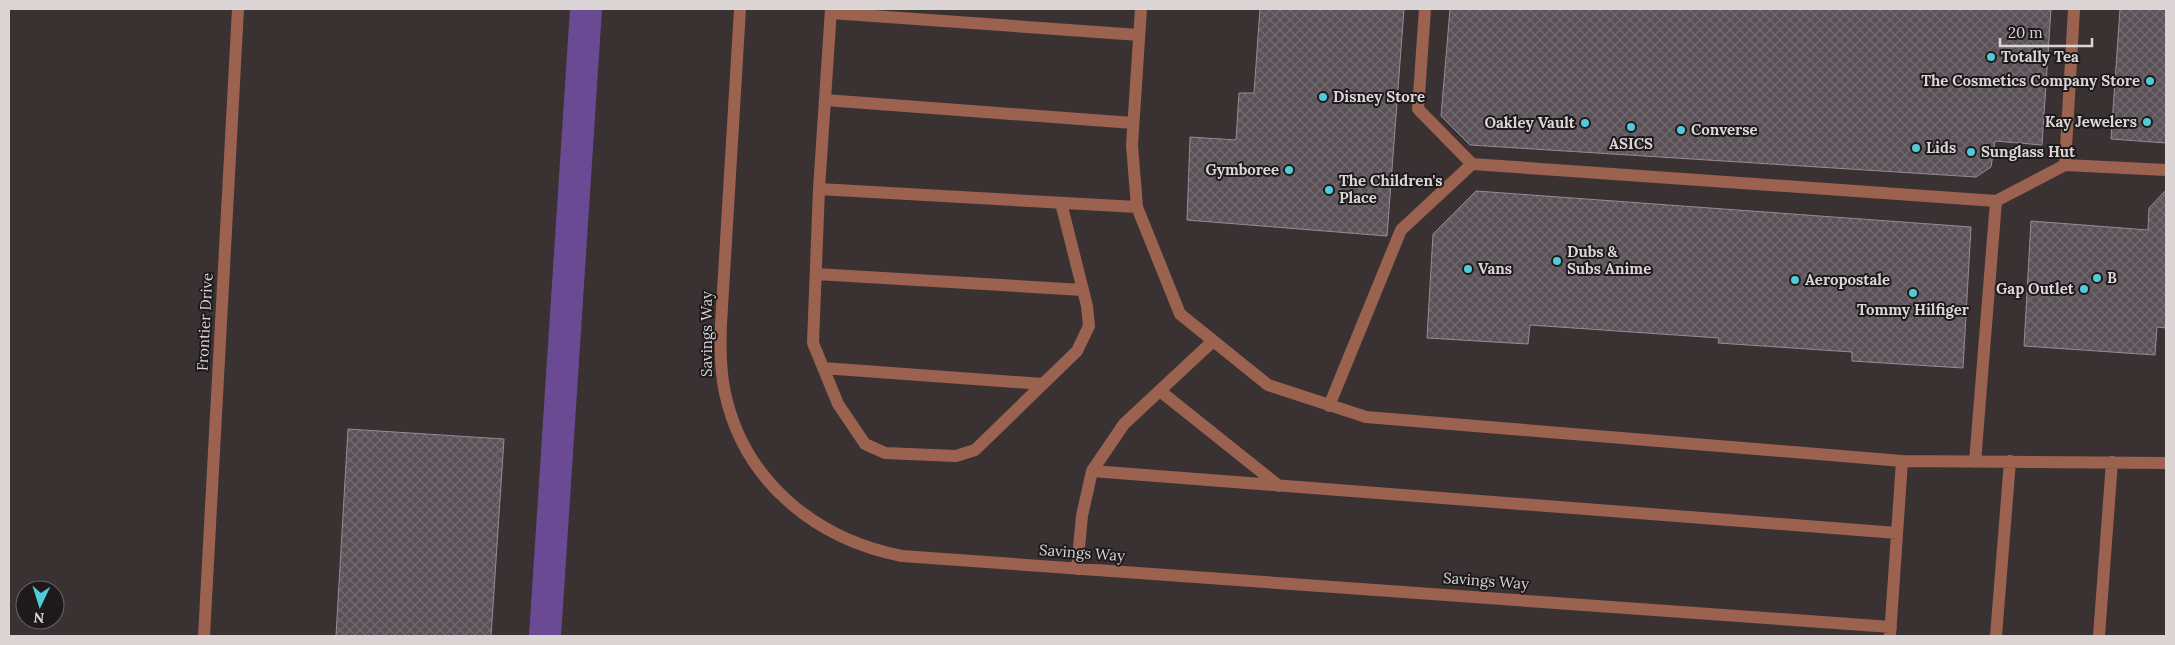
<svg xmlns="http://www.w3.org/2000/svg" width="2175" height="645" font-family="Lora,serif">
<defs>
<pattern id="building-cross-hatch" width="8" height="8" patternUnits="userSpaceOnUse" patternTransform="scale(1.25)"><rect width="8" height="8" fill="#5a5258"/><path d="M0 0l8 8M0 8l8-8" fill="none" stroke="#716a6f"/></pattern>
</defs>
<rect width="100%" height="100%" fill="#3a3132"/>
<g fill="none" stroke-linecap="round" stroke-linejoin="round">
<path stroke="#6a4b93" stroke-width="32" d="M545 636 586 9"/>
</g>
<path fill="url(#building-cross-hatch)" stroke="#968d94" d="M1260 9H1404L1387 236 1187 220 1190 137 1236 140 1239 93H1254Z
M1450 9H2051L2042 145 1995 141 1991 167 1976 177 1470 145 1441 116Z
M2120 9H2166V143L2111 139Z
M2166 190V328L2157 327 2155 355 2024 346 2031 221 2148 230 2149 208Z
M1476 191 1971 227 1963 368 1852 361V352L1718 343 1719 338 1530 325 1528 344 1427 338 1433 234Z
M348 429 504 439 491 636H336Z"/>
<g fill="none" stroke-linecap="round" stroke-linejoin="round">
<path stroke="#9b6250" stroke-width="12" d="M740 9 721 324C720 347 720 370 725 393 744 481 815 539 902 556L1891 627
M831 9 819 189 813 343 838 404 865 444 885 453 956 456 975 450 1077 351 1089 326 1087 306 1061 203
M1141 9 1132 145 1137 207 1180 314 1268 385 1366 417 1902 461 2166 463
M2074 9 2065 165 2166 170
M831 13 1139 35
M825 100 1133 123
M1472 164 1996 201 1975 462
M819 189 1137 207
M1996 201 2065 165
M816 274 1083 290
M823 368 1043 384
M1160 391 1279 486
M1329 406 1401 230 1472 164 1418 109 1425 9
M1092 471 1897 533
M1077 569 1082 516 1092 471 1124 424 1213 341
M204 636 238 9
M1890 636 1902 461
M1996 636 2010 461
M2099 636 2112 462"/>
</g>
<g fill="#52cbd9" stroke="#1e1a1b" stroke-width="2">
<circle cx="1991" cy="57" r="5"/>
<circle cx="2150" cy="81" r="5"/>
<circle cx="1323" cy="97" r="5"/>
<circle cx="2147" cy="122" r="5"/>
<circle cx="1585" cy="123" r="5"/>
<circle cx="1631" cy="127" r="5"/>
<circle cx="1681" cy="130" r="5"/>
<circle cx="1916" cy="148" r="5"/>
<circle cx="1971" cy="152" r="5"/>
<circle cx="1289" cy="170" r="5"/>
<circle cx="1329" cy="190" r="5"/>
<circle cx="1557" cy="261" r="5"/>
<circle cx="1468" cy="269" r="5"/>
<circle cx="2097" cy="278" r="5"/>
<circle cx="1795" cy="280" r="5"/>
<circle cx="2084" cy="289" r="5"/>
<circle cx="1913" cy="293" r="5"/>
</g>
<g text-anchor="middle" stroke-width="4" stroke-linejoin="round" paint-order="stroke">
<g font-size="15" font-weight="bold" fill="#dbd5d6" stroke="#1e1a1b" text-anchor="start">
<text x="2001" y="62">Totally Tea</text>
<text x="2140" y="86" text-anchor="end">The Cosmetics Company Store</text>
<text x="1333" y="102">Disney Store</text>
<text x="2137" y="127" text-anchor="end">Kay Jewelers</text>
<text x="1575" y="128" text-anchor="end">Oakley Vault</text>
<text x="1691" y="135">Converse</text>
<text x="1631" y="149" text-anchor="middle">ASICS</text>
<text x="1926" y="153">Lids</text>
<text x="1981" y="157">Sunglass Hut</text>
<text x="1279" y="175" text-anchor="end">Gymboree</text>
<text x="1339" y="186">The Children's<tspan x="1339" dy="17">Place</tspan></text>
<text x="1567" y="257">Dubs &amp;<tspan x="1567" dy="17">Subs Anime</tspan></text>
<text x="1478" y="274">Vans</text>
<text x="2107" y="283">B</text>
<text x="1805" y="285">Aeropostale</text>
<text x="2074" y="294" text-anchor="end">Gap Outlet</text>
<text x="1913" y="315" text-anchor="middle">Tommy Hilfiger</text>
</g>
<g font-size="15" fill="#dbd5d6" stroke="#1e1a1b">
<text transform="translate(205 322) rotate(-87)" y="5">Frontier Drive</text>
<text transform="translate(707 334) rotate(-90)" y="5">Savings Way</text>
<text transform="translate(1082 553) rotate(4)" y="5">Savings Way</text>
<text transform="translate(1486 581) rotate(4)" y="5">Savings Way</text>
</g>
</g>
<rect width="2175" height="645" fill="none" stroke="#dbd5d6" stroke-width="20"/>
<g transform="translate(40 605) rotate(184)"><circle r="24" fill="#1e1a1b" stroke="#6a6566"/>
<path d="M0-4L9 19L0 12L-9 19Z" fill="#52cbd9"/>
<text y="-8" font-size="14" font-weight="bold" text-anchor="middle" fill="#dbd5d6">N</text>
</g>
<path d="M2000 38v8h92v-8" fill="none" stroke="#dbd5d6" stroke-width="2.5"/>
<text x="2008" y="38" font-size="15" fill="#dbd5d6" stroke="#1e1a1b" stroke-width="4" paint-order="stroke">20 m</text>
</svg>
